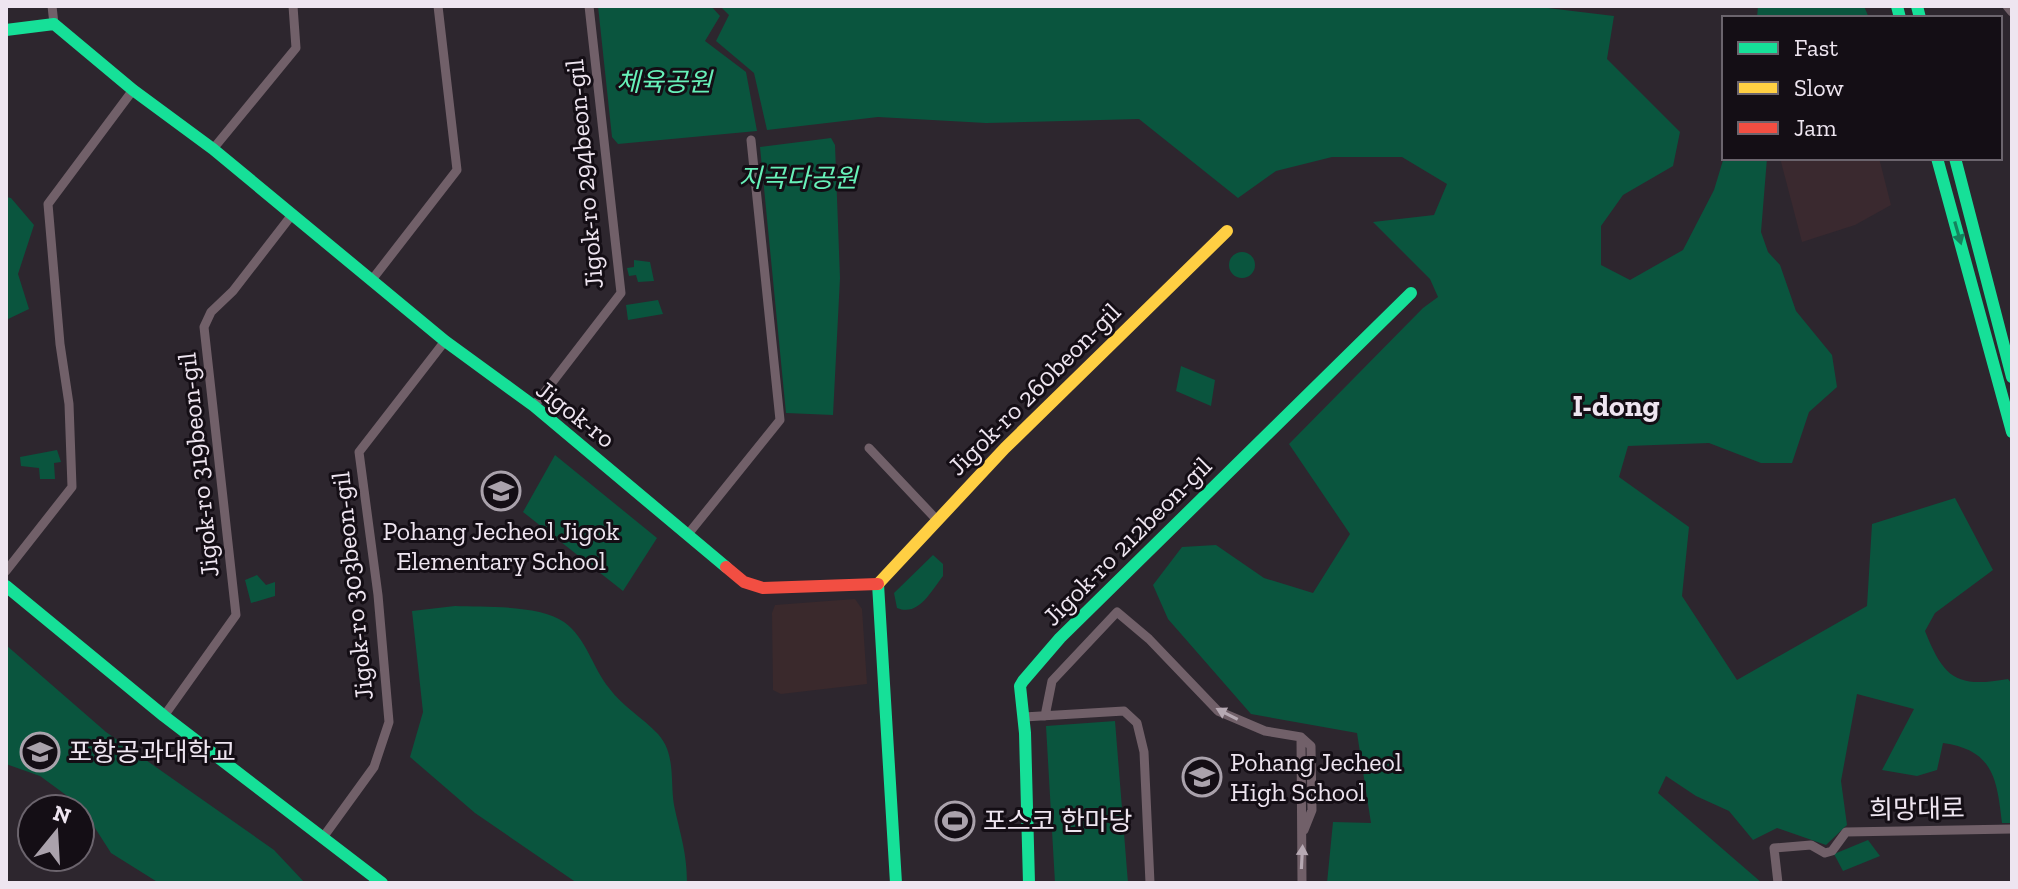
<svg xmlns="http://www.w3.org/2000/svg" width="2018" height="889" font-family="'Zilla Slab','Noto Sans KR',serif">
<rect width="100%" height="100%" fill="#2d262e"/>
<path fill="#3a292c" d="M855 599 862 609 867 684 781 694 773 690 772 613 775 605Z"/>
<path fill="#3a292f" d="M1780 158H1879L1891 205 1855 225 1802 242Z"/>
<path fill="#0a553e" d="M598 6H711L720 16 705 41 746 72 757 131 618 144 612 137Z
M720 6H1531L1614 16 1607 59 1680 132 1673 166 1623 195 1601 226V265L1630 280 1683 250 1714 190 1724 157 1767 158 1761 232 1768 252 1780 265 1796 311 1832 355 1837 387 1809 412 1792 463H1761L1709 443 1628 446 1619 477 1689 527 1682 596 1737 680 1867 606 1872 524 1955 498 1993 570 1935 613 1925 631C1944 679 1957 688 2008 679L2012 684V823H2002C1997 780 1994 750 1943 743L1937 770 1917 776 1882 770 1914 709 1857 694 1841 781 1847 825 1826 845 1777 828 1753 840 1729 811 1696 796 1666 776 1658 793 1762 883H1327L1333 822 1371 823 1357 733 1251 714 1168 619 1153 585 1182 547 1216 545 1264 578 1313 593 1350 534 1289 444 1423 308 1438 297 1430 279 1373 222 1434 215 1447 184 1402 157H1332L1276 171 1238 198 1139 119 986 123 878 117 767 130 754 73 716 41 729 15Z
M1758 6H1864L1869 18H1757Z
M831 138 835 145 840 278 833 415 786 413 760 147Z
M6 197 11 198 34 225 18 274 29 309 6 320Z
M1229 265a13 13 0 1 1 26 0a13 13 0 1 1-26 0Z
M634 260 650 262 654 281 638 282 636 275 629 276 627 268 634 267Z
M658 300 663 314 628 320 626 305Z
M1181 366 1215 380 1211 406 1176 391Z
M57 450 61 462 54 463 55 479H40L39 468 21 466 20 457Z
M555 455 657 538 623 591 523 512Z
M933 555 943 564V576C931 591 919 617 897 608L894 593Z
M257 575 266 585 275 582V596L251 603 245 580Z
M455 606C485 607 540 605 564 622 587 639 592 667 609 688 622 706 643 718 658 734 676 754 670 781 674 805 680 834 687 852 687 883H577L475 813 410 757 423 712 412 611Z
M6 645 106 732 274 850 305 883H159L111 853 81 806 40 776 6 764Z
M1115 721 1128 883H1055L1046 726Z
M1868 840 1880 856 1843 871 1834 854Z"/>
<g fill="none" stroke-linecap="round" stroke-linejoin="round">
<path stroke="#716069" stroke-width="9" d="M52 6 54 24
M2007 6 2012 12
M213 149 296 48 293 6
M371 281 457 170 438 6
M534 406 621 293 589 6
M869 448 936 519
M689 533 780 420 751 140
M6 571 72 487 69 404 60 344 48 204 133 90
M164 716 236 615 204 327 211 312 233 291 291 216
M1045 716 1052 681 1117 612 1149 639 1218 711 1265 731 1301 737 1311 746 1312 810 1304 830
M1024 717 1124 711 1137 723 1144 752 1150 883
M1301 737 1302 883
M324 836 374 767 389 722 378 595 359 452 445 341
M1778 883 1774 848 1811 845 1825 853 1832 851 1846 832 2012 829"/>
<path stroke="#16e098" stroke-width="12" d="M1897 6 1900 18
M1917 6 1920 18
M6 30 54 24 133 90 213 149 445 341 534 406 726 567
M1937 158 2012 432
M1955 158 2012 377
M878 584 896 883
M6 586 164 716 382 883
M1029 883 1025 733 1020 686 1023 681 1060 638 1411 293"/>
<path stroke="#ffcf43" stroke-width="12" d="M878 584 1005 448 1227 231"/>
<path stroke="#f24e42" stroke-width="12" d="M726 567 744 582 763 588 878 584"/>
</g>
<defs><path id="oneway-solid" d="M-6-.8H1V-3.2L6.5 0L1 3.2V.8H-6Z" transform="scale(2)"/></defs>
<use fill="#15825d" href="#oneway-solid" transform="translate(1958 233) rotate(74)"/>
<g fill="#b6a9b3">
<use href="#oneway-solid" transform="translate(1227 714) rotate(-153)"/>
<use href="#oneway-solid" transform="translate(1302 857) rotate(-87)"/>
</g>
<defs>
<symbol id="school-ring" viewBox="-11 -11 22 22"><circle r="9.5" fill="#140e15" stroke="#aaa2ac" stroke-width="1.5"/><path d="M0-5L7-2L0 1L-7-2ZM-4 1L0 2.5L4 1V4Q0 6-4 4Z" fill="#aaa2ac"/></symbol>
<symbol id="university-ring" viewBox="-11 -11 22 22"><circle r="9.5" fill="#140e15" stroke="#aaa2ac" stroke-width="1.5"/><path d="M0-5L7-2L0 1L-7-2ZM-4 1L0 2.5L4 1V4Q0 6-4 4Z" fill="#aaa2ac"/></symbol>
<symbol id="stadium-ring" viewBox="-11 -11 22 22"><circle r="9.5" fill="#140e15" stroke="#aaa2ac" stroke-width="1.5"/><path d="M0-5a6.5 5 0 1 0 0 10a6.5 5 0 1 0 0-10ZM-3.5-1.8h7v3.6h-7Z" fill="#aaa2ac"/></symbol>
</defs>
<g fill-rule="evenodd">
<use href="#school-ring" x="479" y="469" width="44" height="44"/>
<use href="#university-ring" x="18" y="730" width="44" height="44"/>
<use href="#school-ring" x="1180" y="755" width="44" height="44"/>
<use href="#stadium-ring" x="933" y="799" width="44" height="44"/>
</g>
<g text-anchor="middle" stroke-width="6" stroke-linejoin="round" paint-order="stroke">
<g font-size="26" font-style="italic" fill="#67f1b9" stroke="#140e15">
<text x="664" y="91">체육공원</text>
<text x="798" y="187">지곡다공원</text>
</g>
<g font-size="26" fill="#eee5f0" stroke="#140e15">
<text transform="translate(584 174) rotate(-95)" y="9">Jigok-ro 294beon-gil</text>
<text transform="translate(1034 389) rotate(-45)" y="9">Jigok-ro 260beon-gil</text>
<text transform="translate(576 414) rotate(38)" y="9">Jigok-ro</text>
<text transform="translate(198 465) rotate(-96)" y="9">Jigok-ro 319beon-gil</text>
<text transform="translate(1127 541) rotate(-45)" y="9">Jigok-ro 212beon-gil</text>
<text transform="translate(352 586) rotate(-96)" y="9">Jigok-ro 303beon-gil</text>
<text transform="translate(1917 809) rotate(-1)" y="9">희망대로</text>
</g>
<g font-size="26" fill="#eee5f0" stroke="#140e15" text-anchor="start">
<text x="501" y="540" text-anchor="middle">Pohang Jecheol Jigok<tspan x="501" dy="30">Elementary School</tspan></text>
<text x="68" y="761">포항공과대학교</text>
<text x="1230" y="771">Pohang Jecheol<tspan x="1230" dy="30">High School</tspan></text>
<text x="983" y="830">포스코 한마당</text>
</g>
<g font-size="30" font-weight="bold" fill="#eee5f0" stroke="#140e15">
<text x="1616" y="416">I-dong</text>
</g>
</g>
<rect width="2018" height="889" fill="none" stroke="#eee5f0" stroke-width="16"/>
<rect x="1722" y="16" width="280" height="144" fill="#140e15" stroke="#6b646d" stroke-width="2"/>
<rect x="1738" y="42" width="40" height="12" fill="#16e098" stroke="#6b646d" stroke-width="2"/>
<text x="1794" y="56" font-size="24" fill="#eee5f0">Fast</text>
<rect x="1738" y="82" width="40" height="12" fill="#ffcf43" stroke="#6b646d" stroke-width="2"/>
<text x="1794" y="96" font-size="24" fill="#eee5f0">Slow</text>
<rect x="1738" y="122" width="40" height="12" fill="#f24e42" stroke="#6b646d" stroke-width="2"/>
<text x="1794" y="136" font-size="24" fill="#eee5f0">Jam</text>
<g transform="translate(56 833) rotate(18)"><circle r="38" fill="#140e15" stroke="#6b646d" stroke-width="2"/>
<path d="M0-6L14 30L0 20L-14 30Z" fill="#aaa2ac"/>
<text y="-12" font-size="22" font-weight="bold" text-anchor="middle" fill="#eee5f0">N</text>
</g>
</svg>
